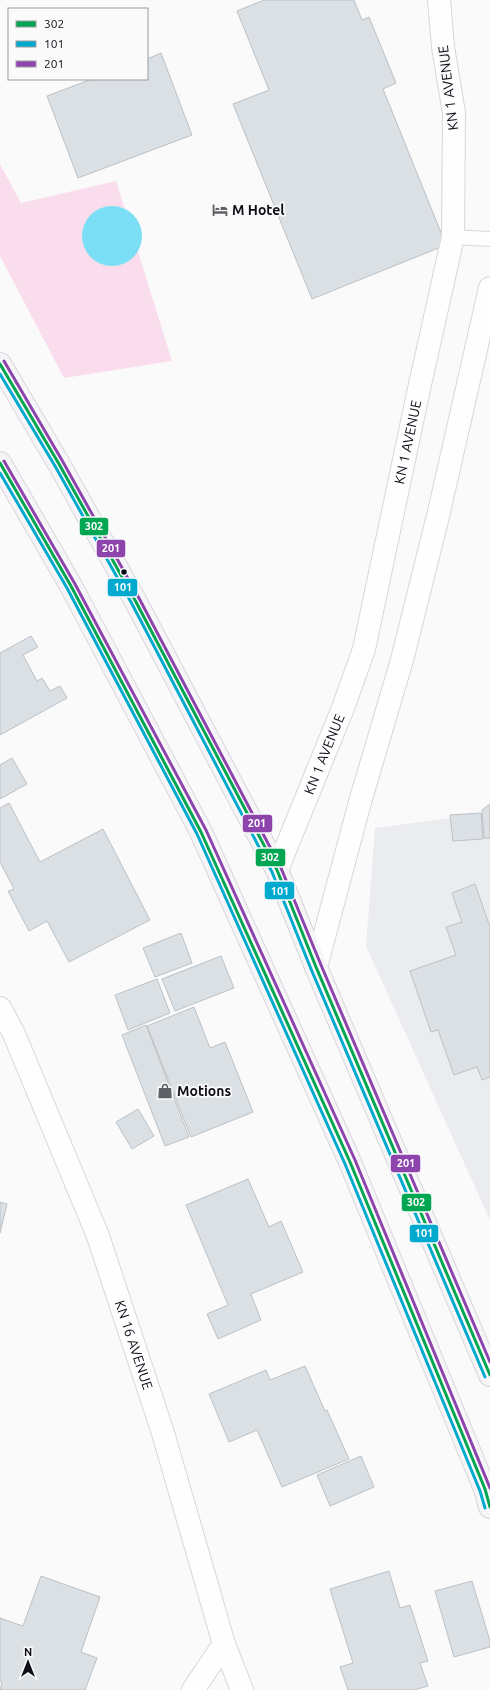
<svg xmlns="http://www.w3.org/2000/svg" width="490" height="1690" font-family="Ubuntu,sans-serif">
<rect width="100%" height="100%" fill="#fafafa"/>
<path fill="#ebecf0" d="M490 813V1220L366 946 375 828Z"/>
<path fill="#fadded" d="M0 164 21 203 116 181 172 361 64 378 0 256Z"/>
<path fill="#7adff5" d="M82 236a30 30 0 1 1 60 0a30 30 0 1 1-60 0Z"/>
<path fill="#dbe0e5" stroke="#bcc1c5" d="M264 0H354L362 20 369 17 396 83 383 89 446 245 312 299 233 104 269 90 237 11Z
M161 53 192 135 78 178 47 96 92 79H147V59Z
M31 636 38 647 23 655 37 681 42 678 50 691 60 686 67 698 0 735V653Z
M12 758 27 784 0 799V765Z
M9 803 40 862 103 829 150 920 69 962 47 921 29 931 8 891 14 889 0 862V808Z
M490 804V838H484L482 810Z
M481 813 483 839 453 841 450 815Z
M475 884 490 927V1077L482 1080 477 1067 454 1075 438 1030 431 1032 410 971 456 955 446 927 462 922 452 893Z
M181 933 192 963 155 977 143 948Z
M221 956 234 988 175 1011 162 979Z
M157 979 170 1013 128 1030 115 995Z
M194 1007 210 1048 225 1042 253 1112 191 1137 147 1026Z
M146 1025 189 1137 165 1146 122 1035Z
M138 1109 154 1136 132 1149 116 1122Z
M248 1179 269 1227 281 1221 303 1272 251 1294 261 1320 218 1339 207 1314 228 1305 186 1205Z
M0 1202 7 1204 0 1233Z
M305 1366 325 1411 327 1410 349 1459 282 1487 257 1430 229 1442 209 1394 266 1370 270 1380Z
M361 1456 374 1487 330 1506 317 1475Z
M389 1571 400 1608 410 1605 428 1661 420 1663 428 1686 414 1690H348L340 1667 353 1663 330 1589Z
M41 1576 100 1597 81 1652 97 1658 85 1690H0L2 1682 0 1681V1618L23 1626Z
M472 1581 490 1641V1647L454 1657 435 1591Z"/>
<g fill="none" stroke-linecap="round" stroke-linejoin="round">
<defs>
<path id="service" d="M453 237 490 239"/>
<g id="minor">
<path id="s1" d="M0 1008 14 1034 98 1236 163 1433 224 1644 242 1690"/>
<path d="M193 1690 224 1644"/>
</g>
<g id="tertiary">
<path id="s2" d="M277 870 343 708 364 649 419 389 453 237 454 113 443 47 439 0"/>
<path d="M316 967 360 802 402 660 438 516 490 288"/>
</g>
<path id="trunk" d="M0 364 59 464 136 602 277 870 316 967 490 1375
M0 463 71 586 201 832 350 1162 485 1489 490 1507"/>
</defs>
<use href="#service" stroke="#d6d7dd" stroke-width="16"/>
<use href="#minor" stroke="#d6d7dd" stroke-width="24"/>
<use href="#tertiary" stroke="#d6d7dd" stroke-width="24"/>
<use href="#trunk" stroke="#d7d7d8" stroke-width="24"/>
<use href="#service" stroke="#fefefe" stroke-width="14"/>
<use href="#minor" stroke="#fefefe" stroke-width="22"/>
<use href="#tertiary" stroke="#fefefe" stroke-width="22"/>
<use href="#trunk" stroke="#f6f4f8" stroke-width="22"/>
<defs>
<path id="bus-1" d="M0 364 59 464 136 602 277 870 316 967 490 1375
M0 463 71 586 201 832 350 1162 485 1489 490 1507"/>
<path id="bus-2" d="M0 374 55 466 132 604 272 872 311 969 485 1377
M0 473 67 588 197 834 345 1164 480 1491 485 1508"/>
<path id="bus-3" d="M4 361 63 462 140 600 281 868 321 965 490 1362
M4 461 75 584 206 830 355 1160 490 1488"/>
</defs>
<use href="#bus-1" stroke="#fafafa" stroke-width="6"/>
<use href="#bus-2" stroke="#fafafa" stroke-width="6"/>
<use href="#bus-3" stroke="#fafafa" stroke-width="6"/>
<use href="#bus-1" stroke="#00a651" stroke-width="3"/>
<use href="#bus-2" stroke="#00a9ce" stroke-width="3"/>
<use href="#bus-3" stroke="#8e44ad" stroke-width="3"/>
</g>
<defs>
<symbol id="hotel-bare" viewBox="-9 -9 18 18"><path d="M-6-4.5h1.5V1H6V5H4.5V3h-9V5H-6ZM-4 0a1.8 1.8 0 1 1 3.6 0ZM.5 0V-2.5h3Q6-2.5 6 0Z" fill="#606167" stroke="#fafafa" stroke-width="2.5" paint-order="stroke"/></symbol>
<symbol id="shop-bare" viewBox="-9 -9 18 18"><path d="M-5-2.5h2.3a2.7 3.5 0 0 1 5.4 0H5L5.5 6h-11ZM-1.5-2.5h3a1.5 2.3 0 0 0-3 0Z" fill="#606167" stroke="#fafafa" stroke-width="2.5" paint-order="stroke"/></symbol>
</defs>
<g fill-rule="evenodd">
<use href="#hotel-bare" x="209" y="199" width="22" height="22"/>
<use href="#shop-bare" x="154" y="1080" width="22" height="22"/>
</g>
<circle fill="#0d0e18" stroke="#fafafa" stroke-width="1.5" cx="124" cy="572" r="3.5"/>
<g text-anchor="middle" stroke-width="3.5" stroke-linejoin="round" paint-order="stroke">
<g font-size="14" fill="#0d0e18" stroke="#fafafa">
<text transform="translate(448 88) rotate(-97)" y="5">KN 1 AVENUE</text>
<text dy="5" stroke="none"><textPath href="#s2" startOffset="449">KN 1 AVENUE</textPath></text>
<text dy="5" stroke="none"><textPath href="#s2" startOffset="125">KN 1 AVENUE</textPath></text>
<text dy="5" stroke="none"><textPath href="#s1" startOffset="363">KN 16 AVENUE</textPath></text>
</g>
<g font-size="14" font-weight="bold" fill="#0d0e18" stroke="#fafafa" text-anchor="start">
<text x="232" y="215">M Hotel</text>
<text x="177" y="1096">Motions</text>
</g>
</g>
<g stroke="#fafafa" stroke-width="1.5">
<rect x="79" y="517" width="30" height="19" rx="4" fill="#00a651"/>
<rect x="96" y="539" width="30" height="19" rx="4" fill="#8e44ad"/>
<rect x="107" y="578" width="31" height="19" rx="4" fill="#00a9ce"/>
<rect x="242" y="814" width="31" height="19" rx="4" fill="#8e44ad"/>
<rect x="255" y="848" width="31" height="19" rx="4" fill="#00a651"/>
<rect x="264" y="881" width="31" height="19" rx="4" fill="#00a9ce"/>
<rect x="390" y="1154" width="31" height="19" rx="4" fill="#8e44ad"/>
<rect x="401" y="1193" width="31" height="19" rx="4" fill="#00a651"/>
<rect x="409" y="1224" width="30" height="19" rx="4" fill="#00a9ce"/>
</g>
<g font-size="11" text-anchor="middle" font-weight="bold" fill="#fff">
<text x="94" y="530">302</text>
<text x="111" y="552">201</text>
<text x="123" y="591">101</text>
<text x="257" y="827">201</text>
<text x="270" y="861">302</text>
<text x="280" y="895">101</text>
<text x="406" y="1167">201</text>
<text x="416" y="1206">302</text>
<text x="424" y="1237">101</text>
</g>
<rect x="8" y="8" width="140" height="72" fill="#fafafa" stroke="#9b9ca0"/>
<rect x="16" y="21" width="20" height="6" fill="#00a651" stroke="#9b9ca0"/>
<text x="44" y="28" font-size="12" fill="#0d0e18">302</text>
<rect x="16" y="41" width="20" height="6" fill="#00a9ce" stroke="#9b9ca0"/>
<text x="44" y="48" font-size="12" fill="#0d0e18">101</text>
<rect x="16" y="61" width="20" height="6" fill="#8e44ad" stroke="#9b9ca0"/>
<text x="44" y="68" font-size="12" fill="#0d0e18">201</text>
<g transform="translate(28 1662)" stroke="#fafafa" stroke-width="3" paint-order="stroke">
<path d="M0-3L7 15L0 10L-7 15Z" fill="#0d0e18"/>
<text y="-6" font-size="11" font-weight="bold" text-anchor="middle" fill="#0d0e18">N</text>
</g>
</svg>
